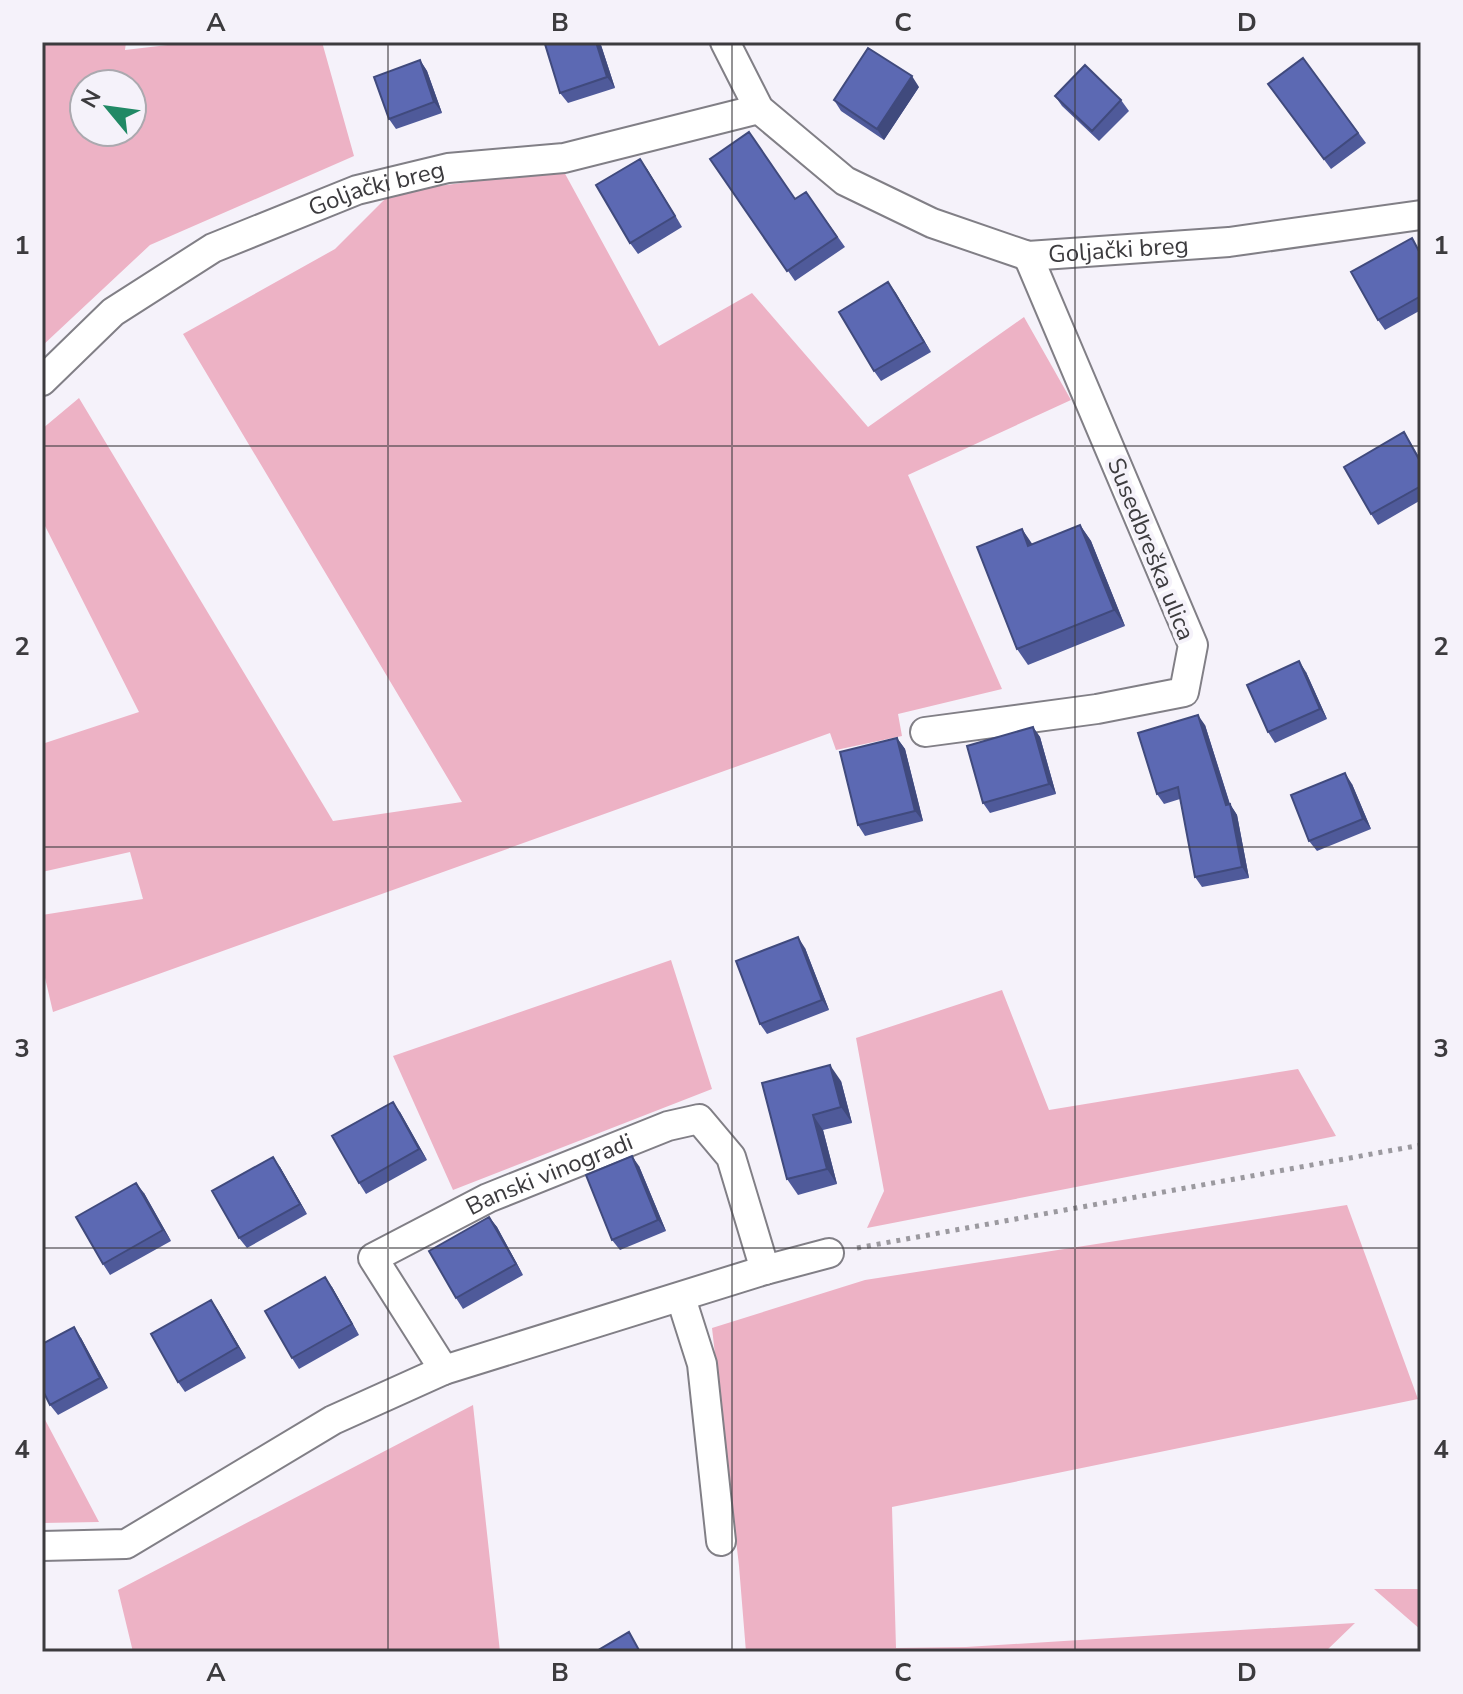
<svg xmlns="http://www.w3.org/2000/svg" width="1463" height="1694" font-family="'Nunito Sans',sans-serif">
<rect width="100%" height="100%" fill="#f5f2fa"/>
<path fill="#edb2c5" fill-rule="evenodd" d="M42 42H126L125 50 193 42H322L354 156 150 245 42 346ZM132 84V132H84V84Z
M563 170 659 346 752 293 868 427 1024 317 1071 400 908 475 1002 689 898 714 902 736 836 750 830 733 53 1012 42 965V915L143 899 130 852 42 872V744L139 712 42 520V429L79 398 333 821 462 802 183 334 335 249 392 192Z
M671 960 712 1089 453 1190 393 1056Z
M1002 990 1049 1110 1298 1069 1336 1136 867 1228 884 1191 856 1038Z
M1347 1205 1418 1399 892 1507 896 1648 966 1647 1355 1623 1325 1652H876L871 1649 833 1652H746L739 1566 712 1328 865 1280Z
M473 1405 500 1652H133L118 1590Z
M42 1414 99 1522 42 1523Z
M1374 1589H1421V1630Z"/>
<g fill="none" stroke-linecap="round" stroke-linejoin="round">
<defs>
<g id="minor">
<path id="s1" d="M725 42 759 109 845 181 932 223 1028 256 1229 242 1421 215"/>
<path id="s2" d="M42 381 113 312 213 248 357 190 448 168 564 158 759 109"/>
<path d="M925 732 1097 709 1184 692 1193 645 1028 256"/>
<path d="M681 1298 702 1364 721 1541"/>
<path id="s3" d="M444 1370 373 1258 488 1198 668 1126 699 1119 731 1157 765 1270"/>
<path d="M42 1546 126 1544 333 1420 444 1370 765 1270 829 1253"/>
</g>
</defs>
<use href="#minor" stroke="#817f86" stroke-width="32"/>
<path stroke="#9b999f" stroke-width="5" stroke-dasharray="4 6" stroke-linecap="butt" d="M857 1248 1421 1145"/>
<use href="#minor" stroke="#fff" stroke-width="28"/>
</g>
<path fill="#4f5a9a" d="M600 42 615 88 568 103 560 93Z
M1303 58 1366 143 1331 169 1268 84Z
M420 60 427 71 442 113 396 129 389 119Z
M919 87 884 140 841 111 834 100Z
M1055 96 1121 100 1129 111 1099 141 1062 106Z
M710 159 795 199 806 192 845 247 795 281Z
M647 169 682 227 638 254 630 243Z
M1421 252V310L1385 330 1378 320Z
M888 282 931 352 881 381 874 371Z
M1404 432 1421 460V500L1378 525 1371 514Z
M1080 525 1091 541 1125 626 1028 665 1017 649 1022 529 1032 545Z
M1306 672 1327 719 1275 743 1268 732Z
M1205 725 1230 804 1237 815 1249 878 1202 887 1195 877 1180 799 1164 804 1157 794Z
M1033 727 1040 737 1056 794 990 813 983 803Z
M897 738 905 749 923 821 865 836 858 825Z
M1352 784 1371 829 1317 851 1309 841Z
M805 948 829 1010 767 1034 760 1024Z
M841 1081 852 1123 823 1130 837 1184 798 1195 787 1179 762 1083Z
M400 1112 427 1160 366 1194 359 1183Z
M639 1166 666 1231 620 1250 612 1240Z
M280 1167 307 1214 247 1248 239 1238Z
M144 1193 171 1241 110 1275 103 1264Z
M489 1217 497 1227 523 1275 463 1309 456 1298Z
M332 1287 359 1335 299 1369 292 1358Z
M211 1300 246 1358 185 1392 178 1382Z
M81 1338 108 1388 58 1415 50 1405Z"/>
<path fill="#404a7d" d="M596 42H600L615 88 607 77Z
M420 60 427 71 442 113 434 102Z
M912 76 919 87 884 140 877 129Z
M640 159 647 169 682 227 675 216Z
M888 282 896 293 931 352 924 342Z
M1080 525 1091 541 1125 626 1114 610Z
M1022 529 1033 545 1028 546Z
M1299 661 1306 672 1327 719 1320 709Z
M1198 715 1205 725 1230 805V804L1237 815 1249 878 1242 867Z
M1033 727 1040 737 1056 794 1049 784Z
M897 738 905 749 923 821 915 811Z
M1345 773 1352 784 1371 829 1363 819Z
M798 937 805 948 829 1010 822 1000Z
M830 1065 841 1081 852 1123 841 1107Z
M393 1102 400 1112 427 1160 419 1149Z
M813 1115 823 1130 837 1184 827 1169Z
M632 1156 639 1166 666 1231 658 1220Z
M273 1157 280 1167 307 1214 300 1204Z
M136 1183 144 1193 171 1241 163 1230Z
M489 1217 497 1227 523 1275 516 1264Z
M325 1277 332 1287 359 1335 352 1324Z
M211 1300 218 1310 246 1358 238 1347Z
M74 1327 81 1338 108 1388 100 1378Z"/>
<path fill="#5c69b3" stroke="#404a7d" stroke-width="2" d="M550 42H596L607 77 560 93 545 44Z
M868 48 912 76 877 129 834 100Z
M1303 58 1358 133 1324 159 1268 84Z
M420 60 434 102 389 119 374 77Z
M1085 65 1121 100 1092 131 1055 96Z
M749 132 795 199 806 192 837 237 787 271 710 159Z
M640 159 675 216 630 243 596 185Z
M1412 238 1421 255V296L1378 320 1351 272Z
M888 282 924 342 874 371 839 312Z
M1404 432 1421 463V486L1371 514 1344 467Z
M1080 525 1114 610 1017 649 977 547 1022 529 1028 546Z
M1299 661 1320 709 1268 732 1247 685Z
M1198 715 1226 805 1230 804 1242 867 1195 877 1178 787 1157 794 1138 733Z
M1033 727 1049 784 983 803 967 746Z
M897 738 915 811 858 825 840 752Z
M1345 773 1363 819 1309 841 1291 795Z
M798 937 822 1000 760 1024 736 961Z
M830 1065 841 1107 813 1115 827 1169 787 1179 762 1083Z
M393 1102 419 1149 359 1183 332 1136Z
M632 1156 658 1220 612 1240 586 1175Z
M273 1157 300 1204 239 1238 212 1191Z
M136 1183 163 1230 103 1264 76 1217Z
M489 1217 516 1264 456 1298 429 1251Z
M325 1277 352 1324 292 1358 265 1311Z
M211 1300 238 1347 178 1382 151 1334Z
M74 1327 100 1378 50 1405 42 1389V1344Z
M629 1632 640 1652H595Z"/>
<path fill="none" stroke="#3c3b3e" stroke-width="2" stroke-opacity="0.55" d="M388 42V1652M732 42V1652M1075 42V1652M42 446H1421M42 847H1421M42 1248H1421"/>
<g text-anchor="middle" stroke-width="8" stroke-linejoin="round" paint-order="stroke">
<g font-size="24" fill="#3c3b3e" stroke="#f5f2fa">
<text dy="8" stroke="none"><textPath href="#s2" startOffset="392">Goljački breg</textPath></text>
<text dy="8" stroke="none"><textPath href="#s1" startOffset="476">Goljački breg</textPath></text>
<text transform="translate(1151 549) rotate(68)" y="8">Susedbreška ulica</text>
<text dy="8" stroke="none"><textPath href="#s3" startOffset="328">Banski vinogradi</textPath></text>
</g>
</g>
<rect width="1463" height="1694" fill="none" stroke="#f5f2fa" stroke-width="88"/>
<g transform="translate(108 108) rotate(299)"><circle r="38" fill="#f5f2fa" stroke="#aba9af" stroke-width="2"/>
<path d="M0-6L14 30L0 20L-14 30Z" fill="#218965"/>
<text y="-12" font-size="22" font-weight="bold" text-anchor="middle" fill="#3c3b3e">N</text>
</g>
<rect x="44" y="44" width="1375" height="1606" fill="none" stroke="#3c3b3e" stroke-width="3"/>
<g font-size="26" text-anchor="middle" font-weight="bold" fill="#3c3b3e">
<text x="216" y="31">A</text>
<text x="560" y="31">B</text>
<text x="903" y="31">C</text>
<text x="1247" y="31">D</text>
<text x="22" y="254">1</text>
<text x="1441" y="254">1</text>
<text x="22" y="655">2</text>
<text x="1441" y="655">2</text>
<text x="22" y="1057">3</text>
<text x="1441" y="1057">3</text>
<text x="22" y="1458">4</text>
<text x="1441" y="1458">4</text>
<text x="216" y="1681">A</text>
<text x="560" y="1681">B</text>
<text x="903" y="1681">C</text>
<text x="1247" y="1681">D</text>
</g>
</svg>
